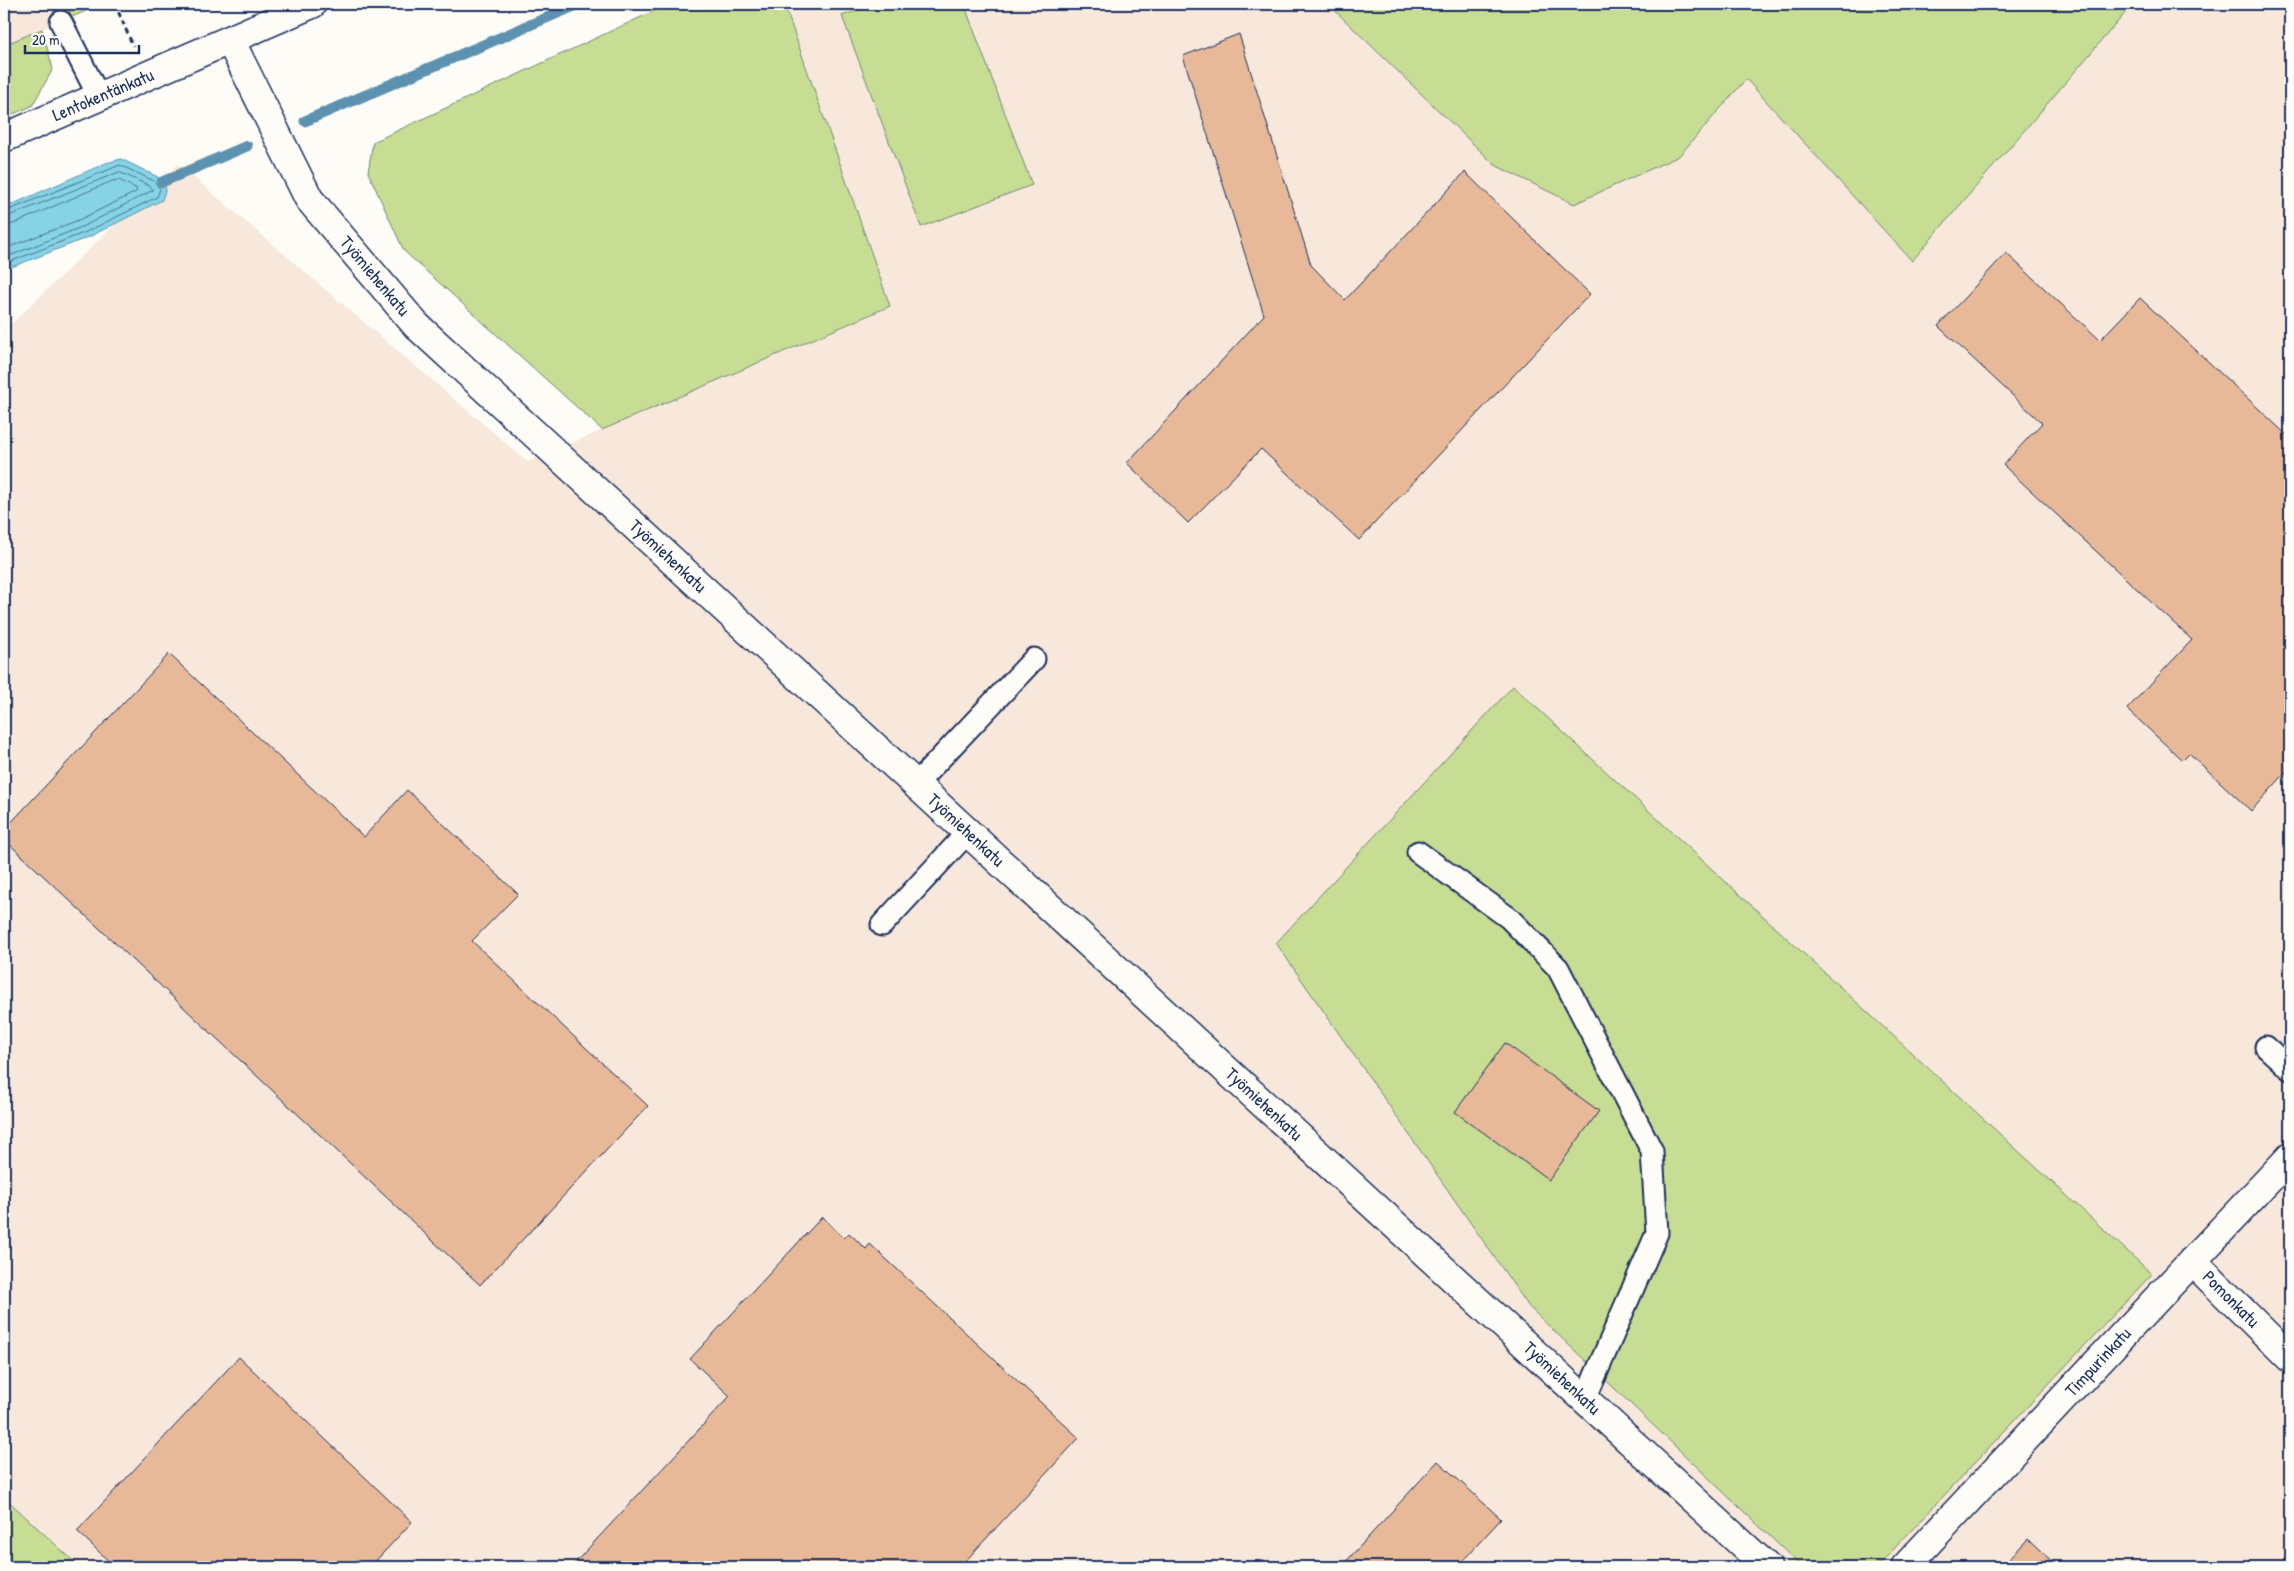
<svg xmlns="http://www.w3.org/2000/svg" width="2294" height="1571" font-family="'Patrick Hand',sans-serif">
<rect width="100%" height="100%" fill="#fdfcf7"/>
<filter id="ink" filterUnits="userSpaceOnUse"><feTurbulence type="fractalNoise" baseFrequency=".02" numOctaves="2"/><feDisplacementMap in="SourceGraphic" scale="10" xChannelSelector="R" yChannelSelector="G"/><feConvolveMatrix kernelMatrix="1 2 1 2 8 2 1 2 1" color-interpolation-filters="sRGB"/></filter>
<g filter="url(#ink)">
<path fill="#f7e8db" d="M4 4H66L72 17 4 45Z
M784 4H1171L1177 10 1204 4H1328L1495 165 1679 156 1746 78 1912 261 2133 4H2290V1567H1877L2152 1274 1513 686 1277 943 1529 1307 1802 1567H80L4 1497V331L178 164 528 462 890 306Z"/>
<path fill="#c7dd93" stroke="#718678" d="M66 4H102L72 17Z
M669 4H784L890 306 602 430 404 251 368 172 373 142Z
M875 4H964L1032 185 921 227 842 16Z
M1171 4H1204L1177 10Z
M1328 4H2133L1912 261 1746 79 1679 156 1574 204 1495 165Z
M42 29 53 69 32 106 4 118V45Z
M1513 686 2152 1274 1877 1567H1802L1529 1307 1276 943Z
M4 1497 80 1567H4Z"/>
<path fill="#86d3e5" stroke="#5b91af" d="M121 159 158 177 166 188 162 200 89 237 4 270V208L106 163Z"/>
<g fill="none" stroke-linecap="round" stroke-linejoin="round">
<path stroke="#467194" stroke-width="1" d="M4 212 120 165 154 181 160 189 157 197 86 232 4 264
M4 218 119 172 150 186 153 190 84 226 4 258
M4 226 13 224 112 181 119 180 137 189 136 192 81 219 4 249"/>
<path stroke="#5b91af" stroke-width="11" d="M305 121 579 4
M162 182 247 146"/>
</g>
<path fill="#e8b999" stroke="#1b2f5e" d="M1239 34 1311 265 1345 300 1465 172 1590 294 1359 540 1261 449 1188 523 1127 463 1264 315 1183 56Z
M2006 253 2100 340 2140 298 2290 438V768L2251 811 2189 753 2182 760 2127 709 2192 640 2003 465 2042 423 1938 326Z
M169 654 364 837 407 790 518 894 472 941 648 1106 480 1285 4 839V830Z
M1505 1043 1599 1111 1549 1180 1455 1112Z
M822 1217 844 1238 849 1233 866 1249 870 1244 1079 1438 960 1567H571L730 1396 690 1359Z
M239 1357 412 1522 370 1567H115L77 1531Z
M1438 1461 1501 1519 1457 1567H1341Z
M2028 1539 2058 1567H2001Z"/>
<g fill="none" stroke-linecap="round" stroke-linejoin="round">
<defs>
<path id="lane" d="M61 22 99 97
M916 784 1034 659
M1418 852 1509 918 1558 968 1652 1151 1657 1233 1585 1399
M882 925 968 832
M2266 1047 2290 1069"/>
<path id="street" d="M230 40 309 199 416 325 1767 1567
M4 138 312 4
M2192 1261 2290 1358
M1905 1567 2290 1157"/>
</defs>
<use href="#lane" stroke="#1b2f5e" stroke-width="25"/>
<use href="#street" stroke="#1b2f5e" stroke-width="31"/>
<path stroke="#1b2f5e" stroke-width="3" stroke-dasharray="5 4" stroke-linecap="butt" d="M115 4 133 46"/>
<use href="#lane" stroke="#fdfcf7" stroke-width="21"/>
<use href="#street" stroke="#fdfcf7" stroke-width="28"/>
</g>
</g>
<g text-anchor="middle" stroke-width="4" stroke-linejoin="round" paint-order="stroke">
<g font-size="18" fill="#1b2f5e" stroke="#fdfcf7">
<text transform="translate(103 95) rotate(-23)" y="6">Lentokentänkatu</text>
<text transform="translate(375 276) rotate(50)" y="6">Työmiehenkatu</text>
<text transform="translate(668 556) rotate(43)" y="6">Työmiehenkatu</text>
<text transform="translate(966 830) rotate(43)" y="6">Työmiehenkatu</text>
<text transform="translate(1264 1104) rotate(43)" y="6">Työmiehenkatu</text>
<text transform="translate(2231 1299) rotate(45)" y="6">Pomonkatu</text>
<text transform="translate(2098 1362) rotate(-47)" y="6">Timpurinkatu</text>
<text transform="translate(1562 1378) rotate(43)" y="6">Työmiehenkatu</text>
</g>
</g>
<rect width="2294" height="1571" fill="none" stroke="#fdfcf7" stroke-width="20"/>
<rect x="10" y="10" width="2274" height="1551" fill="none" stroke="#1b2f5e" stroke-width="2" filter="url(#ink)"/>
<path d="M25 45v8h114v-8" fill="none" stroke="#1b2f5e" stroke-width="2.5"/>
<text x="32" y="45" font-size="15" fill="#1b2f5e" stroke="#fdfcf7" stroke-width="4" paint-order="stroke">20 m</text>
</svg>
